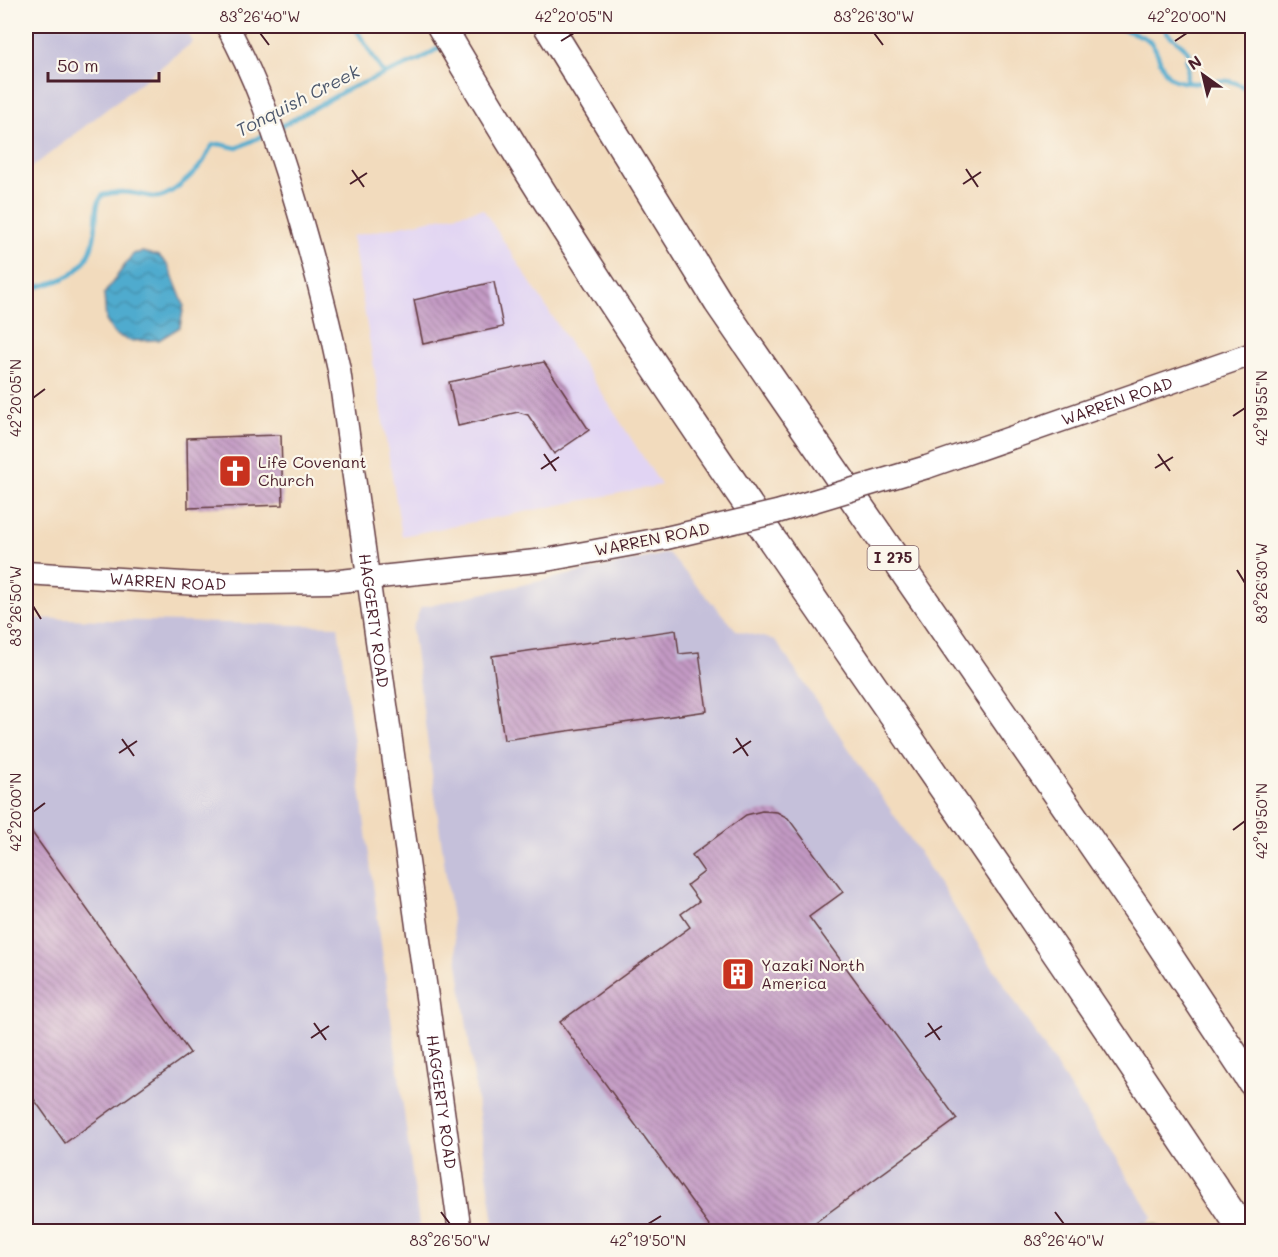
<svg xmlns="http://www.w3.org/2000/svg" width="1278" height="1257" font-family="Mali,sans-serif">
<defs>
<pattern id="forest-firs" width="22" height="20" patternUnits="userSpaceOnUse" patternTransform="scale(1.5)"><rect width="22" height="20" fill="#7ab26f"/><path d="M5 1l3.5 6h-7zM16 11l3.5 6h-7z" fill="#66905b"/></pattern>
<pattern id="water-waves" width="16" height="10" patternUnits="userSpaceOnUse" patternTransform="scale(1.5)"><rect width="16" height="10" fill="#50abce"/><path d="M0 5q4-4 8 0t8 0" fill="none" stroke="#448ba7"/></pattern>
<pattern id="building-back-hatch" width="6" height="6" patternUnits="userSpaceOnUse" patternTransform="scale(1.5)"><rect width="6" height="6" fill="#c39ac4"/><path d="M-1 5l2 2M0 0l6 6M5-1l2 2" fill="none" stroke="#a07d9f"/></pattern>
</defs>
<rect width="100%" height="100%" fill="#fbf7ec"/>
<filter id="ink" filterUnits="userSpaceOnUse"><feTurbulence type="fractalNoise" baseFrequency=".0167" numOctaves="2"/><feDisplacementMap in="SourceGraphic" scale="12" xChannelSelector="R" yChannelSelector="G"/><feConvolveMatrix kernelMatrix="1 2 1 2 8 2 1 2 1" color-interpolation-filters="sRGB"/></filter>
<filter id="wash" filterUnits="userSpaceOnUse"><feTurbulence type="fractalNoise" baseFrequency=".008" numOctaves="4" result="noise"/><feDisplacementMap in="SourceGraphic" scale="24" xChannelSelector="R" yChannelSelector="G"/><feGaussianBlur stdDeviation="1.35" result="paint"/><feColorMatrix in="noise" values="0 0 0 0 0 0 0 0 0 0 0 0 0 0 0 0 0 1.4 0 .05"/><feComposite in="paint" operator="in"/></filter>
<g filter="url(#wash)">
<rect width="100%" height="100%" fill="#f2dbbd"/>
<path fill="#e1d4f3" d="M483 209 661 485 402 536 352 236Z"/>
<path fill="#c5c0da" d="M26 26H184L193 42 26 172Z
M668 553 737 631 775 640 913 843 1153 1217 1135 1232 495 1231 412 629 421 607Z
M26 618 338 626 420 1231 26 1232Z"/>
<path fill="url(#forest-firs)" stroke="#62684d" stroke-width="1.5" d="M1141 1223 1157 1225 1166 1231H1134Z"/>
<path fill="url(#water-waves)" stroke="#4d657c" stroke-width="1.5" d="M142 252 159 256 168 265 184 305 180 327 159 340 130 341 114 334 106 321 104 294 133 254Z"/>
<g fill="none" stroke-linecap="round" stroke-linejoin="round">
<path stroke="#50abce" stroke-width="4.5" d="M354 26 384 74
M1018 26 1028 28 1046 26
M1112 26C1123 30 1137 33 1147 39 1161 48 1158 73 1175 80 1204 91 1229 66 1252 96
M1163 26C1168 39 1185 42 1190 56L1186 60 1188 68 1186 81
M459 35 475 26
M278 128 348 89 419 60 442 46
M26 289C69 282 94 269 96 222 97 212 96 202 103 195 123 189 135 194 154 197 168 200 196 172 203 162 207 156 208 150 213 145L219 144 237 148 268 133"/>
</g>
<g id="blocks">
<path fill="url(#building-back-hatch)" d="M494 282 503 327 423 344 414 300Z
M544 362 589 430 554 454 528 415 518 412 458 426 449 382Z
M281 435 283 505 188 508 187 438Z
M676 630 679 654 699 652 707 711 504 740 492 656Z
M762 811 777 812 788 818 843 892 809 917 957 1119 802 1232H714L560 1022 690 927 681 914 699 901 687 885 704 872 692 855 746 815Z
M26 824 190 1053 65 1143 26 1088Z"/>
</g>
</g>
<g filter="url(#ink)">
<use href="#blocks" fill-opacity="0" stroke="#633b41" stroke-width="1.5"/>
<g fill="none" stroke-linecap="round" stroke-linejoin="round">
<defs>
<g id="secondary">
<path id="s1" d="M227 26C255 76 273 129 290 183 309 245 326 307 339 370L460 1232"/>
<path id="s2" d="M927 467 1252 354"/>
<path id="s3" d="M26 573 198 584 330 582 546 560 666 538"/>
</g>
<path id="motorway" d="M441 26C578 261 733 484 888 708 1008 881 1127 1056 1244 1232
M548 26 718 302 1146 922 1252 1082"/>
</defs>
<use href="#secondary" stroke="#633b41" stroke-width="25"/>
<use href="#motorway" stroke="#633b41" stroke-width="31"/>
<use href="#secondary" stroke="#fff" stroke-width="22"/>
<use href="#motorway" stroke="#fff" stroke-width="28"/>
<defs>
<path id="secondary-bridge" d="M666 538 777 512 927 467"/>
</defs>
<use href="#secondary-bridge" stroke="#633b41" stroke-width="25" stroke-linecap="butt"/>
<use href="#secondary-bridge" stroke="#fff" stroke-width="22"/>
</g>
</g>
<path fill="none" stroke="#4a1f2b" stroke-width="2" d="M260 33 269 45M874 33 883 45M561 41 574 33M1175 41 1187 33M966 169 978 187M352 170 364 187M350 184 367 173M963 184 981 172M33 398 45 389M1233 416 1245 408M544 454 556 471M1158 454 1170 471M1155 468 1173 457M541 469 559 457M1237 570 1245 583M33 606 41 619M736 738 748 756M122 739 134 756M119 753 137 741M733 753 751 741M33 812 45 803M1233 830 1245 821M314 1023 326 1040M928 1023 940 1040M925 1037 942 1026M311 1038 329 1026M441 1212 450 1224M1055 1212 1064 1224M648 1224 661 1216"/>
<defs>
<symbol id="church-square" viewBox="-11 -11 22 22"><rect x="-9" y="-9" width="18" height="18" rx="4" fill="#c8321e" stroke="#fbf7ec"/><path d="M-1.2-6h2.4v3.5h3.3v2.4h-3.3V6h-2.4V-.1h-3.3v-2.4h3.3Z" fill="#fff"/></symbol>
<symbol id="building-square" viewBox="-11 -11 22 22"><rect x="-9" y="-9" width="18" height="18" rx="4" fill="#c8321e" stroke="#fbf7ec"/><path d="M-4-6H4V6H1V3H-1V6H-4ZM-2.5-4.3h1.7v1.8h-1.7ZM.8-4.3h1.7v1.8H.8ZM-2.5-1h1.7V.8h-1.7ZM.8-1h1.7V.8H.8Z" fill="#fff"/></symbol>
</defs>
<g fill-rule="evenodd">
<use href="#church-square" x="216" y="452" width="38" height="38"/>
<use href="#building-square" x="719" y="955" width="38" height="38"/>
</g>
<g text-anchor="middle" stroke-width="4.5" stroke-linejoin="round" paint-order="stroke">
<rect fill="#fbf7ec" stroke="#7f6065" stroke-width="1.5" x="867.5" y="546" width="51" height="24" rx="4.5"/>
<g font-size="15" font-weight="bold" fill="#4a1f2b">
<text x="893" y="563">I 275</text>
</g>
<g font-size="16" fill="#4a1f2b" stroke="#fbf7ec">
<text dy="6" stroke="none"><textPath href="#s2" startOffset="201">WARREN ROAD</textPath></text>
<text transform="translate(652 539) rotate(-11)" y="6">WARREN ROAD</text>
<text dy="6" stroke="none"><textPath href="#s3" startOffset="142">WARREN ROAD</textPath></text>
<text dy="6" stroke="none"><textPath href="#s1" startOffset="616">HAGGERTY ROAD</textPath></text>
<text dy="6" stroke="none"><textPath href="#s1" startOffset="1102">HAGGERTY ROAD</textPath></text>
</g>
<g font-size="16" fill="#4a1f2b" stroke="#fbf7ec" text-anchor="start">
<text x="258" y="468">Life Covenant<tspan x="258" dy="18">Church</tspan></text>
<text x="761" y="971">Yazaki North<tspan x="761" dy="18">America</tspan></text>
</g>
<g font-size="18" font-style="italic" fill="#4c576c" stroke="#fbf7ec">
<text transform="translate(298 101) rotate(-27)" y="6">Tonquish Creek</text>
</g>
</g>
<rect width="1278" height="1257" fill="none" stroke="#fbf7ec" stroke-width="66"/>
<g transform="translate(1203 75) rotate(326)" stroke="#fbf7ec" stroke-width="4.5" paint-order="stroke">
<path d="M0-4.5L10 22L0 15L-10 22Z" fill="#4a1f2b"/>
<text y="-9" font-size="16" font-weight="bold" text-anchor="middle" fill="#4a1f2b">N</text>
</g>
<path d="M48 72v9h111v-9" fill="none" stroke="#4a1f2b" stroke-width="3"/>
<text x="57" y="72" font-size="18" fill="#4a1f2b" stroke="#fbf7ec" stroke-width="4.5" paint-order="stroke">50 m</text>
<rect x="33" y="33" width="1212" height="1191" fill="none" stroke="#4a1f2b" stroke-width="2"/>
<g font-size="15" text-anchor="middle" fill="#4a1f2b">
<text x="260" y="22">83°26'40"W</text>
<text x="574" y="22">42°20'05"N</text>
<text x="874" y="22">83°26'30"W</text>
<text x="1187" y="22">42°20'00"N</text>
<text transform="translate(16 398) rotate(-90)" y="5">42°20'05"N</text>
<text transform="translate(1262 408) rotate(-90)" y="5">42°19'55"N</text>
<text transform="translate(1262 583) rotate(-90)" y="5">83°26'30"W</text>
<text transform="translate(16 606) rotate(-90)" y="5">83°26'50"W</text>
<text transform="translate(16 812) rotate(-90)" y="5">42°20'00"N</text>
<text transform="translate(1262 821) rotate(-90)" y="5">42°19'50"N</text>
<text x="450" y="1246">83°26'50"W</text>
<text x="648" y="1246">42°19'50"N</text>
<text x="1064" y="1246">83°26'40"W</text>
</g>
</svg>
